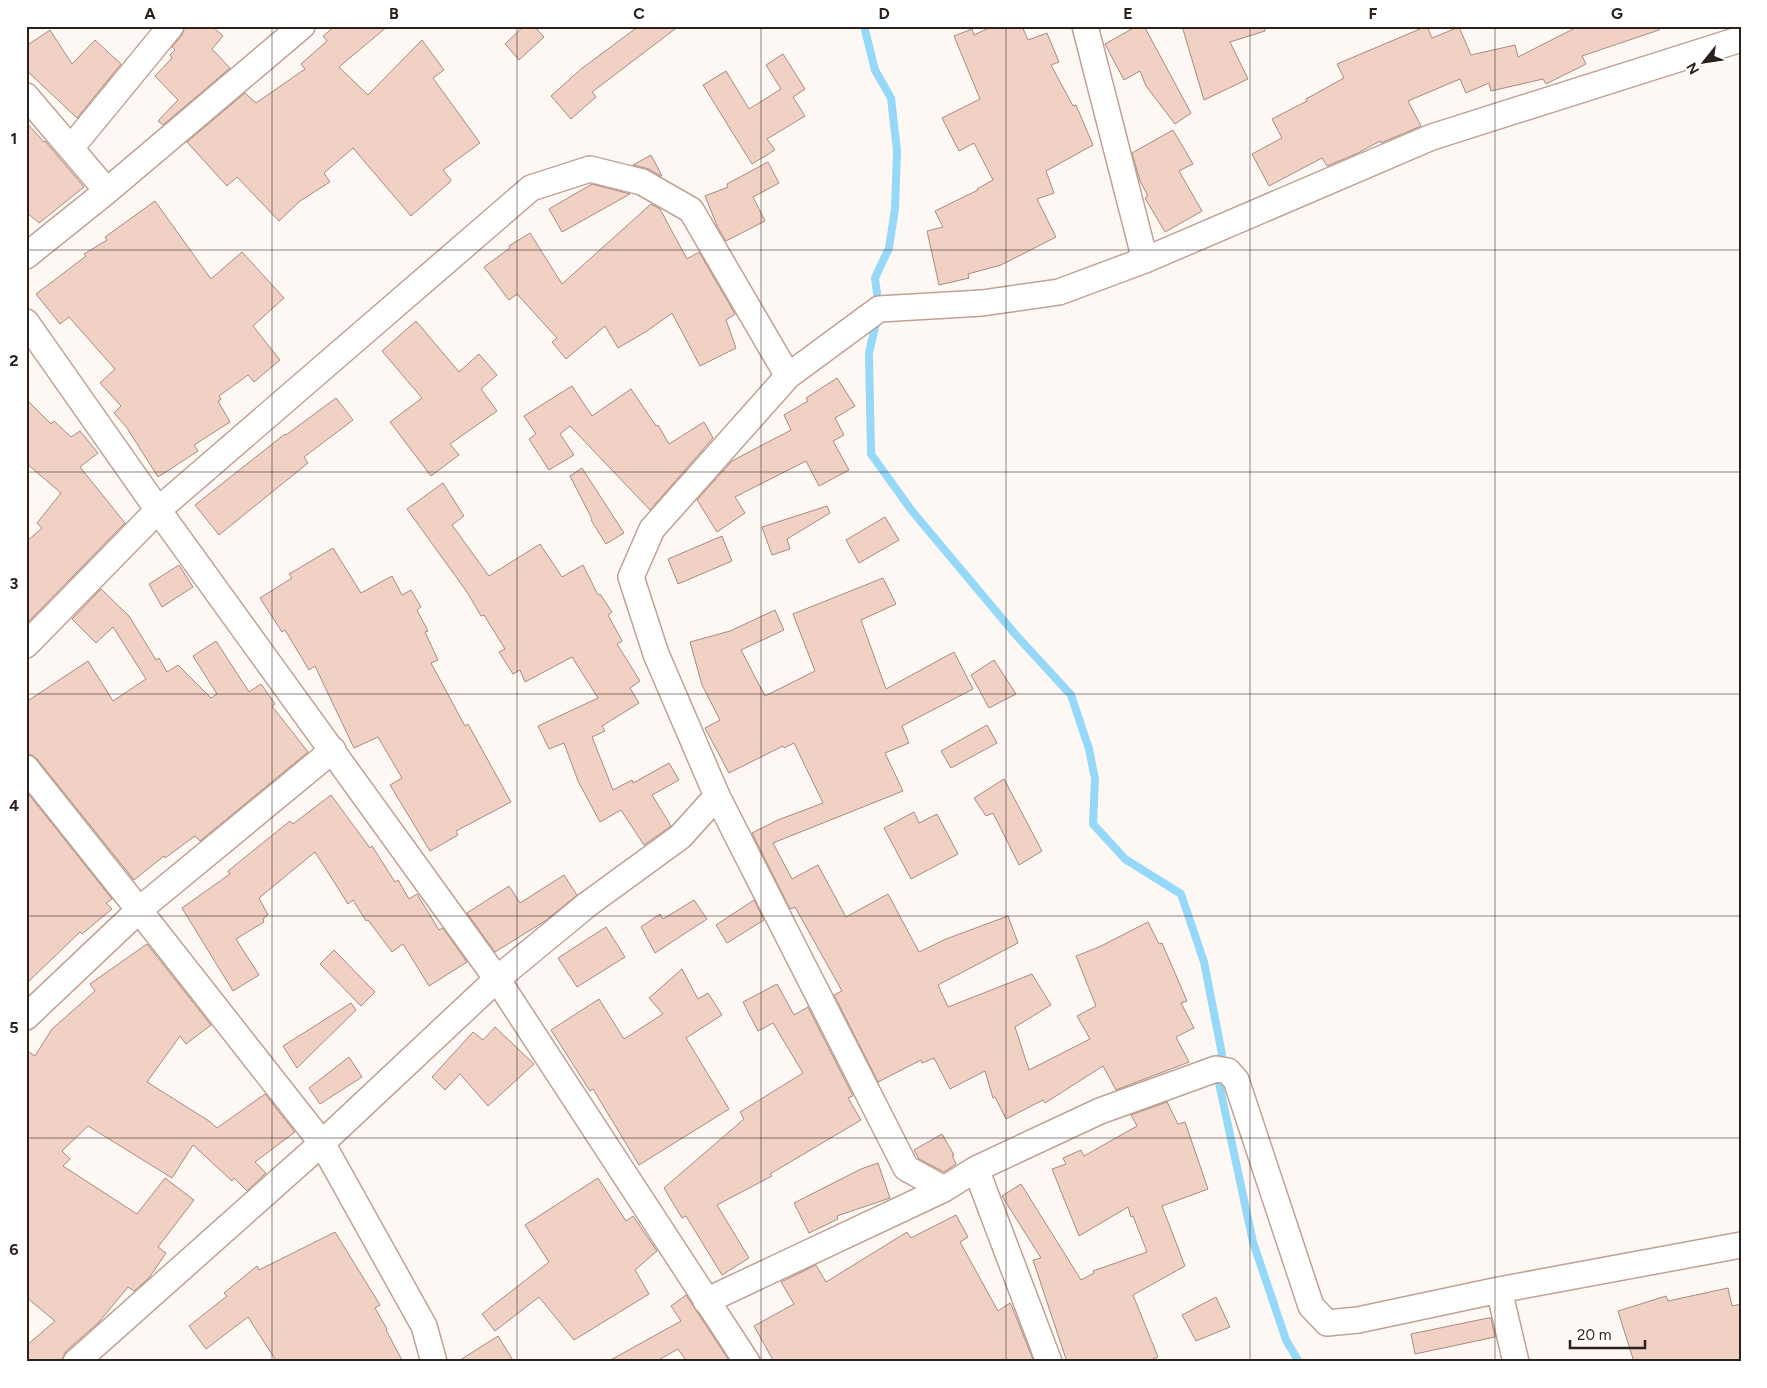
<svg xmlns="http://www.w3.org/2000/svg" width="1767" height="1388" font-family="Figtree,sans-serif">
<rect width="100%" height="100%" fill="#fef8f5"/>
<g fill="none" stroke-linecap="round" stroke-linejoin="round">
<path stroke="#95d8f8" stroke-width="8" d="M864 26 875 70 891 98 897 151 895 209 889 248 875 278 879 307
M877 318 869 353 871 454 912 511 1015 634 1071 695 1089 749 1095 779 1093 824 1125 859 1181 894 1204 962 1222 1054 1216 1069 1253 1242 1286 1340 1299 1362"/>
</g>
<path fill="#f0d1c3" stroke="#a88b7f" d="M185 26H212L223 36 212 49 230 68 163 125 158 121 178 100 155 76 172 58 170 55 175 50 172 47 182 35Z
M335 26H388L339 67 368 95 422 40 444 70 433 78 480 143 443 170 451 180 450 182 411 216 353 148 324 173 330 182 300 201 279 221 237 177 227 186 187 142 245 93 256 103 305 69 301 64 327 41 323 36Z
M524 26H534L544 37 519 60 505 44Z
M639 26H679L592 92 596 97 571 119 551 96 581 69Z
M993 26H1022L1028 40 1047 33 1059 62 1051 65 1073 106 1076 105 1093 145 1046 171 1054 193 1037 199 1056 237 1001 265 968 274 969 278 939 285 927 231 943 227 935 211 978 190 977 189 993 180 974 143 959 151 942 118 980 99 954 36 972 29 974 35Z
M1137 26H1144L1191 113 1175 124 1146 86 1140 71 1124 80 1105 44Z
M1182 26H1265V31L1230 42 1248 79 1204 100Z
M1427 26 1432 38 1459 27 1471 55 1515 45 1518 57 1579 26H1659V30L1582 56 1586 64 1546 84 1543 79 1491 91 1489 83 1466 93 1460 79 1408 101 1421 126 1381 143 1380 141 1358 153 1327 166 1322 158 1269 186 1252 154 1282 138 1272 119 1307 101 1306 99 1344 78 1337 64Z
M50 30 72 64 95 40 121 64 77 118 26 70V46Z
M783 54 805 89 793 97 805 116 767 139 775 150 752 164 703 85 726 71 749 109 781 89 766 65Z
M26 122 44 142 45 141 84 187 39 223 26 212Z
M1173 130 1193 164 1179 171 1202 211 1165 232 1145 198 1148 196 1140 181 1132 153Z
M651 155 662 176H661L649 169 633 165Z
M768 162 779 183 753 197 765 221 726 241 718 228 705 196 728 187 727 184Z
M592 184 630 194 562 232 549 209Z
M155 201 211 279 242 252 284 298 253 326 280 360 254 382 248 375 219 396 221 399 218 401 230 422 194 445 198 451 158 477 127 428 114 413 121 406 100 383 115 369 69 317 60 324 36 294 86 256 84 254 107 240 105 237Z
M651 204 660 209 687 259 699 252 735 314 726 320 736 348 700 366 672 313 647 331 618 348 605 326 566 359 552 342 557 338 517 294 509 300 484 267 510 248 509 246 530 233 562 284Z
M416 321 459 372 479 354 497 375 481 389 497 411 450 444 459 455 431 476 390 422 422 398 382 351Z
M837 378 855 406 835 418 844 435 833 441 849 470 819 486 806 461 735 497 745 513 717 532 697 500 732 461 791 430 784 415 808 401 806 398Z
M572 386 592 416 631 389 656 426 658 425 669 444 704 422 713 438 650 510 570 426 560 434 574 455 549 470 529 439 536 434 524 416Z
M336 398 353 420 304 457 308 463 219 535 195 505 285 434 286 435Z
M26 399 51 424 54 421 71 437 80 431 98 453 80 467 125 523 26 624V542L42 528 37 523 61 493 26 463Z
M582 468 624 533 606 544 591 520 592 519 570 476Z
M443 483 464 516 452 525 489 576 540 544 562 577 583 565 598 595 600 594 612 612 608 615 622 641 617 644 640 681 630 688 639 703 602 726 605 731 592 737 613 790 632 780 633 783 669 763 679 780 652 795 671 826 644 845 621 810 600 822 578 781 564 743 549 749 538 726 598 698 572 657 525 682 520 670 513 674 499 652 505 649 484 615 481 616 467 592 407 509Z
M827 506 830 513 787 539 790 549 772 555 762 527Z
M885 517 899 540 859 563 846 540Z
M722 536 732 561 678 584 668 559Z
M333 548 361 593 392 576 402 595 411 590 421 607 417 610 428 631 425 632 438 660 431 663 465 726 468 724 511 802 456 831 458 835 430 851 390 785 402 778 378 737 354 748 315 666 309 670 285 630 282 632 260 598 292 578 289 574Z
M179 565 193 587 162 607 149 584Z
M883 578 896 604 861 620 886 689 954 652 973 689 902 726 909 743 885 753 903 791 773 843 792 879 818 865 846 917 888 894 919 952 946 939 1008 916 1018 943 938 985 948 1007 1032 974 1051 1005 1015 1027 1029 1070 1090 1039 1077 1016 1096 1006 1076 956 1099 947 1148 922 1159 944 1162 943 1187 1001 1181 1003 1194 1028 1176 1037 1189 1062 1116 1090 1103 1066 1045 1103 1043 1100 1006 1119 995 1097 993 1098 985 1071 950 1089 934 1058 922 1063 921 1060 878 1082 834 995 842 991 795 907 791 909 788 905 752 833 778 820 823 803 794 743 784 748 783 746 729 773 705 728 720 720 702 685 690 642 730 631 775 610 784 630 741 650 765 696 815 671 793 614Z
M101 589 129 616 156 660 159 658 167 672 178 665 211 698 217 694 193 656 216 641 249 692 261 684 275 704 272 706 308 752 200 841 195 836 165 858 164 856 134 880 37 759 32 755 26 754V702L88 661 113 701 146 679 113 627 96 643 72 619Z
M994 660 1016 694 989 708 971 675Z
M987 725 997 743 951 768 941 751Z
M1004 779 1042 851 1019 865 993 813 986 816 974 798Z
M26 791 112 899 106 903 112 909 82 934 80 932 26 984Z
M331 795 370 848 372 846 395 882 398 880 409 899 417 894 439 930 443 928 467 962 429 986 403 944 392 952 368 920 366 921 353 900 348 904 315 852 259 898 268 915 263 919 264 922 236 939 259 975 233 991 182 908 230 874 228 871 290 821 293 824Z
M914 812 919 823 937 814 958 854 911 879 884 828Z
M564 875 577 895 545 921 495 952 467 913 509 886 520 903Z
M694 900 707 919 655 953 641 927 660 914 663 919Z
M754 900 764 920 727 943 716 925Z
M606 927 625 957 577 987 558 958Z
M147 944 211 1025 186 1044 180 1036 147 1082 209 1121 217 1128 265 1094 295 1132 255 1162 266 1173 247 1191 234 1178 232 1181 193 1145 172 1178 88 1126 62 1151 70 1159 63 1166 137 1214 165 1178 194 1200 158 1247 166 1253 149 1278 134 1291 128 1287 99 1322 66 1351 63 1357 62 1362H26V1346L55 1321 26 1297V1050L35 1056 52 1029 95 991 90 984Z
M334 950 375 992 361 1006 320 964Z
M682 969 698 999 708 993 722 1015 686 1038 729 1109 639 1165 593 1089 590 1091 551 1030 599 999 624 1039 663 1014 649 998Z
M777 984 794 1015 808 1007 853 1096 848 1098 861 1120 770 1174 772 1176 717 1205 749 1258 722 1275 686 1216 682 1218 664 1188 744 1119 740 1112 803 1073 773 1023 758 1031 743 1002Z
M351 1003 356 1010 297 1068 283 1046Z
M495 1027 534 1064 488 1106 460 1074 445 1090 432 1077 473 1032 483 1040Z
M349 1057 362 1077 320 1104 309 1088Z
M1167 1102 1178 1124 1185 1122 1208 1189 1162 1206 1185 1266 1133 1295 1158 1357 1146 1362H1067L1033 1260 1041 1258 1002 1196 1021 1184 1081 1280 1094 1273 1093 1271 1147 1252 1133 1216 1131 1217 1128 1207 1079 1236 1052 1169 1066 1164 1063 1158 1081 1150 1084 1156 1137 1126 1131 1115Z
M942 1134 954 1155H952L956 1164 944 1172 919 1159 914 1150Z
M878 1163 890 1198 837 1216 838 1219 809 1233 794 1203 861 1169Z
M598 1178 626 1221 633 1216 657 1251 635 1270 649 1294 574 1340 539 1297 495 1331 482 1314 549 1262 525 1225Z
M956 1215 968 1237 960 1242 998 1311 1010 1303 1013 1309 1034 1362H774L754 1326 794 1304 781 1282 816 1265 826 1282 907 1232 911 1238Z
M335 1232 380 1305 375 1308 387 1329 386 1330 403 1362H277L248 1317 206 1349 189 1326 227 1296 224 1293 257 1266 259 1270Z
M1728 1288 1732 1306 1741 1304V1362H1634L1618 1311 1666 1296 1668 1301Z
M686 1295 730 1362H687L678 1349 655 1362H607L681 1321 671 1306Z
M1216 1297 1230 1327 1196 1341 1182 1315Z
M1488 1318H1491L1495 1337 1415 1354 1411 1334Z
M498 1336 514 1362H457Z"/>
<g fill="none" stroke-linecap="round" stroke-linejoin="round">
<defs>
<path id="street" d="M1085 26 1145 260
M26 96 107 191
M71 148 171 26
M26 256 107 191 302 26
M26 322 158 510 497 979 747 1362
M26 645 158 510 531 188 590 169 642 182 691 210 788 376
M26 768 139 910 322 1143 424 1326 434 1362
M26 1017 139 910 333 750
M976 1169 1100 1111 1216 1069 1228 1071 1236 1080 1311 1306 1327 1323 1358 1320 1499 1290 1516 1362
M944 1189 906 1168 717 796 656 654 631 577 652 529 788 376 879 309 982 303 1059 292 1145 260 1432 137 1741 39
M1499 1290 1741 1245
M706 1301 944 1189 976 1169 1049 1362
M76 1362 322 1143 497 979 588 904 680 837 717 796"/>
</defs>
<use href="#street" stroke="#c0a295" stroke-width="28"/>
<use href="#street" stroke="#fff" stroke-width="25"/>
</g>
<path fill="none" stroke="#2b201b" stroke-width="1" stroke-opacity="0.55" d="M272 26V1362M517 26V1362M761 26V1362M1006 26V1362M1250 26V1362M1495 26V1362M26 250H1741M26 472H1741M26 694H1741M26 916H1741M26 1138H1741"/>
<rect width="1767" height="1388" fill="none" stroke="#ffffff" stroke-width="55"/>
<g transform="translate(1704 62) rotate(240)" stroke="#ffffff" stroke-width="4" paint-order="stroke">
<path d="M0-4L9 19L0 12L-9 19Z" fill="#2b201b"/>
<text y="-8" font-size="14" font-weight="bold" text-anchor="middle" fill="#2b201b">N</text>
</g>
<path d="M1570 1340v8h75v-8" fill="none" stroke="#2b201b" stroke-width="2.5"/>
<text x="1577" y="1340" font-size="15" fill="#2b201b" stroke="#ffffff" stroke-width="4" paint-order="stroke">20 m</text>
<rect x="28" y="28" width="1712" height="1332" fill="none" stroke="#2b201b" stroke-width="2"/>
<g font-size="16" text-anchor="middle" font-weight="bold" fill="#2b201b">
<text x="150" y="19">A</text>
<text x="394" y="19">B</text>
<text x="639" y="19">C</text>
<text x="884" y="19">D</text>
<text x="1128" y="19">E</text>
<text x="1373" y="19">F</text>
<text x="1617" y="19">G</text>
<text x="14" y="144">1</text>
<text x="14" y="366">2</text>
<text x="14" y="589">3</text>
<text x="14" y="811">4</text>
<text x="14" y="1033">5</text>
<text x="14" y="1255">6</text>
</g>
</svg>
